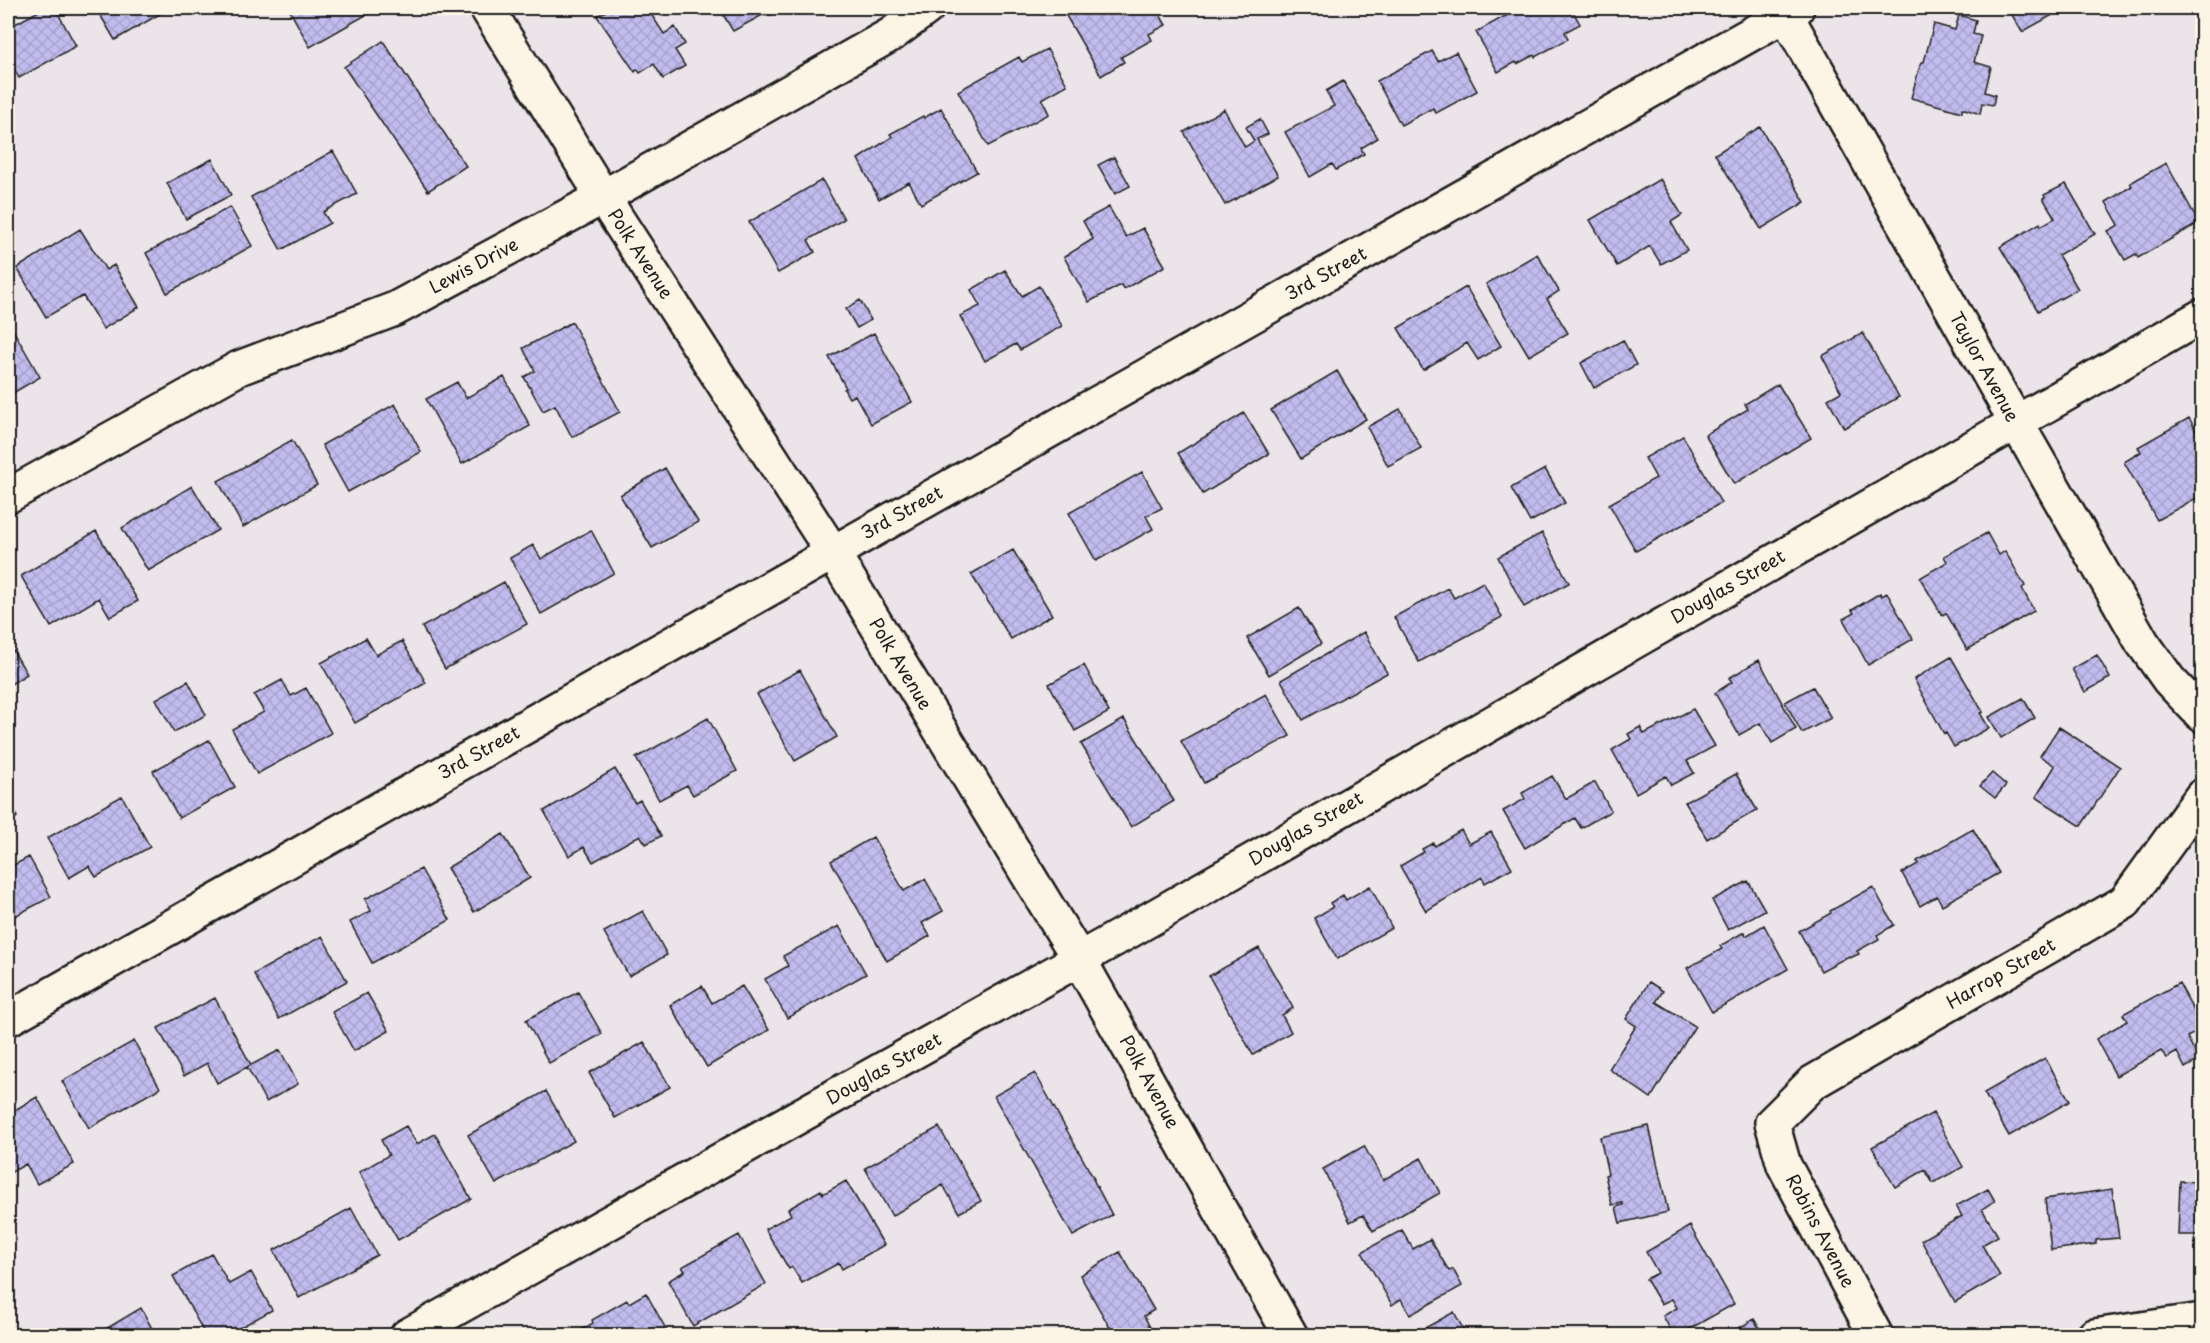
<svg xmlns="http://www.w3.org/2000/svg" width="2210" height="1343" font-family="'Playpen Sans',sans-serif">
<defs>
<pattern id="building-cross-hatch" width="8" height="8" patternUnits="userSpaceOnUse" patternTransform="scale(1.5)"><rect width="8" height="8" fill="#c2bcee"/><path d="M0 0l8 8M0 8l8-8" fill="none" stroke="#a6a1cc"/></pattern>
</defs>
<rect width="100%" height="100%" fill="#ebe4e8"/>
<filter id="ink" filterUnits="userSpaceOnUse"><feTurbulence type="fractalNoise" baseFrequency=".0167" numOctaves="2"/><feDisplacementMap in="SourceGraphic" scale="12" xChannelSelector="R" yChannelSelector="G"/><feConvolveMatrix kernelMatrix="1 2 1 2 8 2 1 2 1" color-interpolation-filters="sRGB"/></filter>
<g filter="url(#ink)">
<path fill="url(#building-cross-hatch)" stroke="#1c1c1c" stroke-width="1.5" d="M44 8H55L76 46 19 78 8 57V28Z
M96 8H170L115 40Z
M297 8H368L371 12 310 47 290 11Z
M611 8H647L664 34 675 27 685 44 675 50 685 66 663 79 654 64 640 73 637 69 635 72 597 16Z
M719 8H782L770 15 768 12 733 31Z
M1076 8H1156L1166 25 1149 34 1152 40 1121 57 1124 62 1101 76 1065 14Z
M1520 8H1571L1580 24 1565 32 1568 39 1535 57 1534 55 1517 64 1516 62 1498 72 1476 32Z
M2008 8H2065L2022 32Z
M1959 15 1976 20 1973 34 1981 36 1974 62 1991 67 1985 92 1995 95 1993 105 1982 103 1980 114 1962 108V112L1911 98 1921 62H1924L1934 24 1955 30Z
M383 41 466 166 428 191 344 67Z
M1047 49 1067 85 1042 99 1049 114 988 146 958 91 1019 57 1022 62Z
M1432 51 1438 61 1456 52 1477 91 1436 113 1433 108 1401 125 1377 81Z
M1343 81 1378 138 1361 148 1364 154 1336 170 1332 164 1310 177 1285 132 1334 106 1326 91Z
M941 108 977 172 921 204 909 182 879 199 858 159 892 137 890 134 923 116 924 118Z
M1224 109 1245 147 1254 141 1246 127 1260 119 1268 134 1257 139 1278 176 1225 205 1184 132Z
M1760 127 1805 202 1761 229 1715 154Z
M333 151 357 194 323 212 330 223 281 250 251 197Z
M1114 157 1130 186 1115 194 1098 165Z
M212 159 231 195 186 219 167 183Z
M2166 163 2199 223 2138 258 2136 254 2125 260 2108 231 2119 225 2106 202 2132 186 2130 183Z
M1660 179 1682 215 1671 222 1687 250 1661 264 1650 246 1617 266 1590 220Z
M822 180 844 219 808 240 815 252 778 273 749 222Z
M2066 184 2095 234 2058 255 2078 289 2038 311 2000 247 2040 223 2041 226 2055 218 2043 198 2045 197 2044 195Z
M230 207 252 246 167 293 146 253Z
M1109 207 1126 237 1143 228 1165 266 1124 289 1121 285 1089 302 1064 257 1093 239 1083 221Z
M80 229 106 270 114 265 139 307 103 329 83 296 46 317 17 268Z
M1537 254 1559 291 1547 299 1568 333 1529 356 1486 284Z
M1005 270 1022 296 1039 286 1062 326 1020 350 1016 344 985 361 960 316 980 306 971 290Z
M1466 287 1501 346 1478 360 1467 343 1423 370 1398 328Z
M860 300 871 320 857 328 846 309Z
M8 321 40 377 8 396Z
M572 322 620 412 572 437 555 405 543 411 524 377 535 371 523 348Z
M874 333 912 402 871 424 855 395 849 398 844 389 846 388 829 357Z
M1863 333 1899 397 1844 428 1828 399 1841 392 1822 356Z
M1623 340 1636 365 1594 388 1581 363Z
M1337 371 1366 419 1301 459 1271 410Z
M504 377 530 426 462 464 426 399 457 382 466 398Z
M1778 384 1811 438 1734 484 1705 435 1748 409 1745 404Z
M395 404 421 452 348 492 322 445Z
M1400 409 1421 448 1388 466 1367 427Z
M1244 413 1269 454 1203 494 1178 453Z
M2189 418 2202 441V504L2198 497 2157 520 2124 462 2141 452 2138 447Z
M1683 436 1721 503 1636 551 1609 504 1656 478 1645 458Z
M292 440 317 485 243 527 218 481Z
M665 468 698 522 652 548 620 495Z
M1545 469 1565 503 1530 522 1511 488Z
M1142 472 1162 508 1146 516 1153 529 1096 561 1069 513Z
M192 486 218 530 148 571 122 528Z
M591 530 614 573 541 614 510 558 533 545 541 559Z
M96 531 138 601 110 617 99 598 51 627 21 576Z
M1542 533 1569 583 1524 607 1498 557Z
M1987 533 1999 555 2005 551 2025 586 2022 588 2034 611 1967 650 1946 613 1942 615 1920 578 1947 562 1944 556Z
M1013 550 1052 615 1011 639 971 574Z
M504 582 527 624 445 669 422 627Z
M1483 582 1502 617 1419 662 1394 617 1448 588 1454 598Z
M1880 593 1882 596 1887 593 1913 639 1868 665 1843 619 1854 613 1852 610Z
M1299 608 1321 644 1269 675 1247 638Z
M1364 632 1387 673 1303 720 1281 680Z
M366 638 376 655 402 641 426 683 355 723 321 663Z
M8 642 27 674 8 686Z
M2097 655 2110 678 2085 692 2072 669Z
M1951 657 1983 712 1980 713 1989 728 1954 747 1946 733 1944 734 1914 679Z
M1759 660 1796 729 1772 743 1760 723 1739 735 1715 693 1732 682 1729 678Z
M1084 665 1109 712 1075 731 1049 684Z
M800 670 837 737 795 761 757 694Z
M282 680 291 696 306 688 331 733 257 774 232 729 264 712 254 695Z
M188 681 206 715 174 732 156 699Z
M1813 687 1831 718 1802 733 1785 702Z
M1266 694 1290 736 1204 783 1181 741Z
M2023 698 2035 718 2001 738 1989 717Z
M1693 709 1715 746 1687 761 1694 773 1671 785 1666 776 1636 793 1612 750 1631 739 1628 734 1640 727 1644 734Z
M708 718 737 771 693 795 687 785 659 800 636 758Z
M1124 719 1174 801 1131 827 1081 744Z
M2059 727 2120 767 2081 826 2036 797 2055 766 2040 756Z
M209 740 235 787 179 818 153 771Z
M615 769 635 803 640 800 661 836 646 844 640 835 593 862 584 847 569 856 544 811Z
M1992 773 2006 785 1995 798 1980 786Z
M1736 774 1757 810 1707 839 1685 802Z
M1552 776 1566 799 1595 782 1611 811 1581 828 1575 818 1525 848 1503 811 1525 799 1522 793Z
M122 796 150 847 96 877 89 866 69 878 47 838Z
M8 799 17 817 8 823Z
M1973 829 1999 873 1942 905 1937 896 1920 906 1902 873 1918 864 1917 861Z
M1461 830 1469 844 1491 832 1512 868 1485 883 1482 877 1426 911 1400 866 1424 852 1422 849 1433 843 1435 846Z
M503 834 530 878 474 912 447 868Z
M873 837 904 891 925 879 943 911 922 923 930 936 887 961 831 861Z
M8 854 14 865 29 857 51 897 11 918 8 913Z
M421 869 450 920 372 963 350 922 371 911 365 899Z
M1748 881 1765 910 1728 930 1712 900Z
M1370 886 1392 928 1337 959 1314 918 1333 907 1330 903 1343 895 1346 900Z
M1873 887 1894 925 1877 935 1879 939 1857 951 1859 954 1850 958 1849 956 1821 971 1799 931 1831 913 1830 911Z
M643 911 667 955 629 976 604 932Z
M1764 925 1788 969 1712 1012 1687 968 1722 949 1720 946 1744 932 1746 936Z
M839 926 866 974 787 1018 765 979 788 966 783 956Z
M322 936 347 981 279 1019 254 974Z
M1259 948 1293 1008 1282 1015 1291 1032 1253 1055 1209 976Z
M1649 982 1663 991 1656 1002 1695 1026 1651 1098 1609 1069 1636 1026 1626 1019Z
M2179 983 2202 1026V1029L2187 1037 2199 1060 2185 1068 2177 1052 2167 1058 2161 1051 2116 1076 2096 1039 2127 1021 2123 1014Z
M702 986 712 1003 742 986 769 1030 707 1067 670 1005Z
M578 992 602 1034 549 1063 526 1020Z
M367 993 389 1031 354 1051 332 1012Z
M215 998 251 1065 217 1083 207 1063 184 1076 158 1028Z
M134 1041 160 1088 89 1128 62 1081Z
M644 1042 670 1087 615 1118 589 1073Z
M280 1050 298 1084 266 1102 247 1067Z
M2045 1058 2070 1101 2009 1136 1984 1093Z
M1035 1073 1094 1179H1093L1112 1215 1073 1236 994 1096Z
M546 1091 574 1141 496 1184 468 1135Z
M37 1097 74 1164 37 1184 26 1164 8 1174V1114Z
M1933 1113 1963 1167 1933 1183 1925 1170 1895 1187 1872 1147Z
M406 1126 417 1144 435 1134 471 1199 398 1240 359 1172 389 1155 381 1140Z
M1649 1126 1668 1212 1620 1223 1616 1207 1623 1205V1203L1612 1205 1605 1175 1608 1174 1600 1137Z
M939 1127 981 1201 959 1213 943 1185 892 1216 865 1168Z
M1364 1146 1383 1180 1421 1158 1440 1193 1373 1231 1363 1215 1350 1222 1323 1169Z
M846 1181 884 1245 842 1269 839 1263 802 1283 792 1267 789 1269 765 1229 791 1215 788 1209 821 1190 823 1194Z
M2180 1181 2202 1182V1235H2178Z
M1988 1189 1995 1201 1982 1209 1998 1236 1982 1245 2000 1276 1955 1302 1921 1240 1962 1216 1956 1206Z
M2112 1189 2119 1238 2096 1240V1244L2051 1250 2045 1199Z
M351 1208 377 1255 299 1298 274 1250Z
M1690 1226 1734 1304 1677 1336H1674L1663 1316 1677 1308 1672 1299 1661 1304 1646 1279 1658 1273 1646 1252Z
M1402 1230 1413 1249 1430 1239 1449 1271 1453 1269 1462 1286 1410 1315 1401 1299 1392 1305 1362 1252Z
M739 1235 766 1284 693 1326 668 1281 685 1271 682 1267Z
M1120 1252 1154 1310 1144 1316 1152 1331 1143 1336H1098L1110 1328 1080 1275Z
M212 1254 229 1284 251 1272 272 1310 225 1336H206L173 1276Z
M646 1293 667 1331 659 1336H571L593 1323 592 1320 627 1300 629 1303Z
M141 1308 156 1336H94Z
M1454 1312 1467 1336H1418L1416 1333Z
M1754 1319 1764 1336H1726Z"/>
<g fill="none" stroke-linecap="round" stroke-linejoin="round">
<defs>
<path id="minor" d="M487 8 603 197 833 553 1079 959 1291 1336
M1782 8 2016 422 2142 642 2169 680 2202 715
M8 496 239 368 395 309 603 197 892 34 927 8
M8 1019 1797 8
M407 1336 1131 930 2202 316
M1876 1336 1784 1165 1772 1123 1812 1083 2125 902 2202 796
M2094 1336 2202 1320"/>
</defs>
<use href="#minor" stroke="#1c1c1c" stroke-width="38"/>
<use href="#minor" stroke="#fcf5e5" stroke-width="33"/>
</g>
</g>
<g text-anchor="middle" stroke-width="5" stroke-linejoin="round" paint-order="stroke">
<g font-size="18" fill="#1c1c1c" stroke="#fcf5e5">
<text transform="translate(640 254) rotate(57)" y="6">Polk Avenue</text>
<text transform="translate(474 266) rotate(-28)" y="6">Lewis Drive</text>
<text transform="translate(1326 274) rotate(-29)" y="6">3rd Street</text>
<text transform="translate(1984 367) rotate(61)" y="6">Taylor Avenue</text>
<text transform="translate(902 513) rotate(-29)" y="6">3rd Street</text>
<text transform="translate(1728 587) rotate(-30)" y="6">Douglas Street</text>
<text transform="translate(900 664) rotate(59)" y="6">Polk Avenue</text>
<text transform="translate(479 753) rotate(-29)" y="6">3rd Street</text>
<text transform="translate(1306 829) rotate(-30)" y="6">Douglas Street</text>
<text transform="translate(2001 974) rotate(-30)" y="6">Harrop Street</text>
<text transform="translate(884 1069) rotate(-29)" y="6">Douglas Street</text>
<text transform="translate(1149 1082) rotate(61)" y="6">Polk Avenue</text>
<text transform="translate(1820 1231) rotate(62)" y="6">Robins Avenue</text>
</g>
</g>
<rect width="2210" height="1343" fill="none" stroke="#fcf5e5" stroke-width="30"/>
<rect x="15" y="15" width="2180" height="1313" fill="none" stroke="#1c1c1c" stroke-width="2" filter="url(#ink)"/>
</svg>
